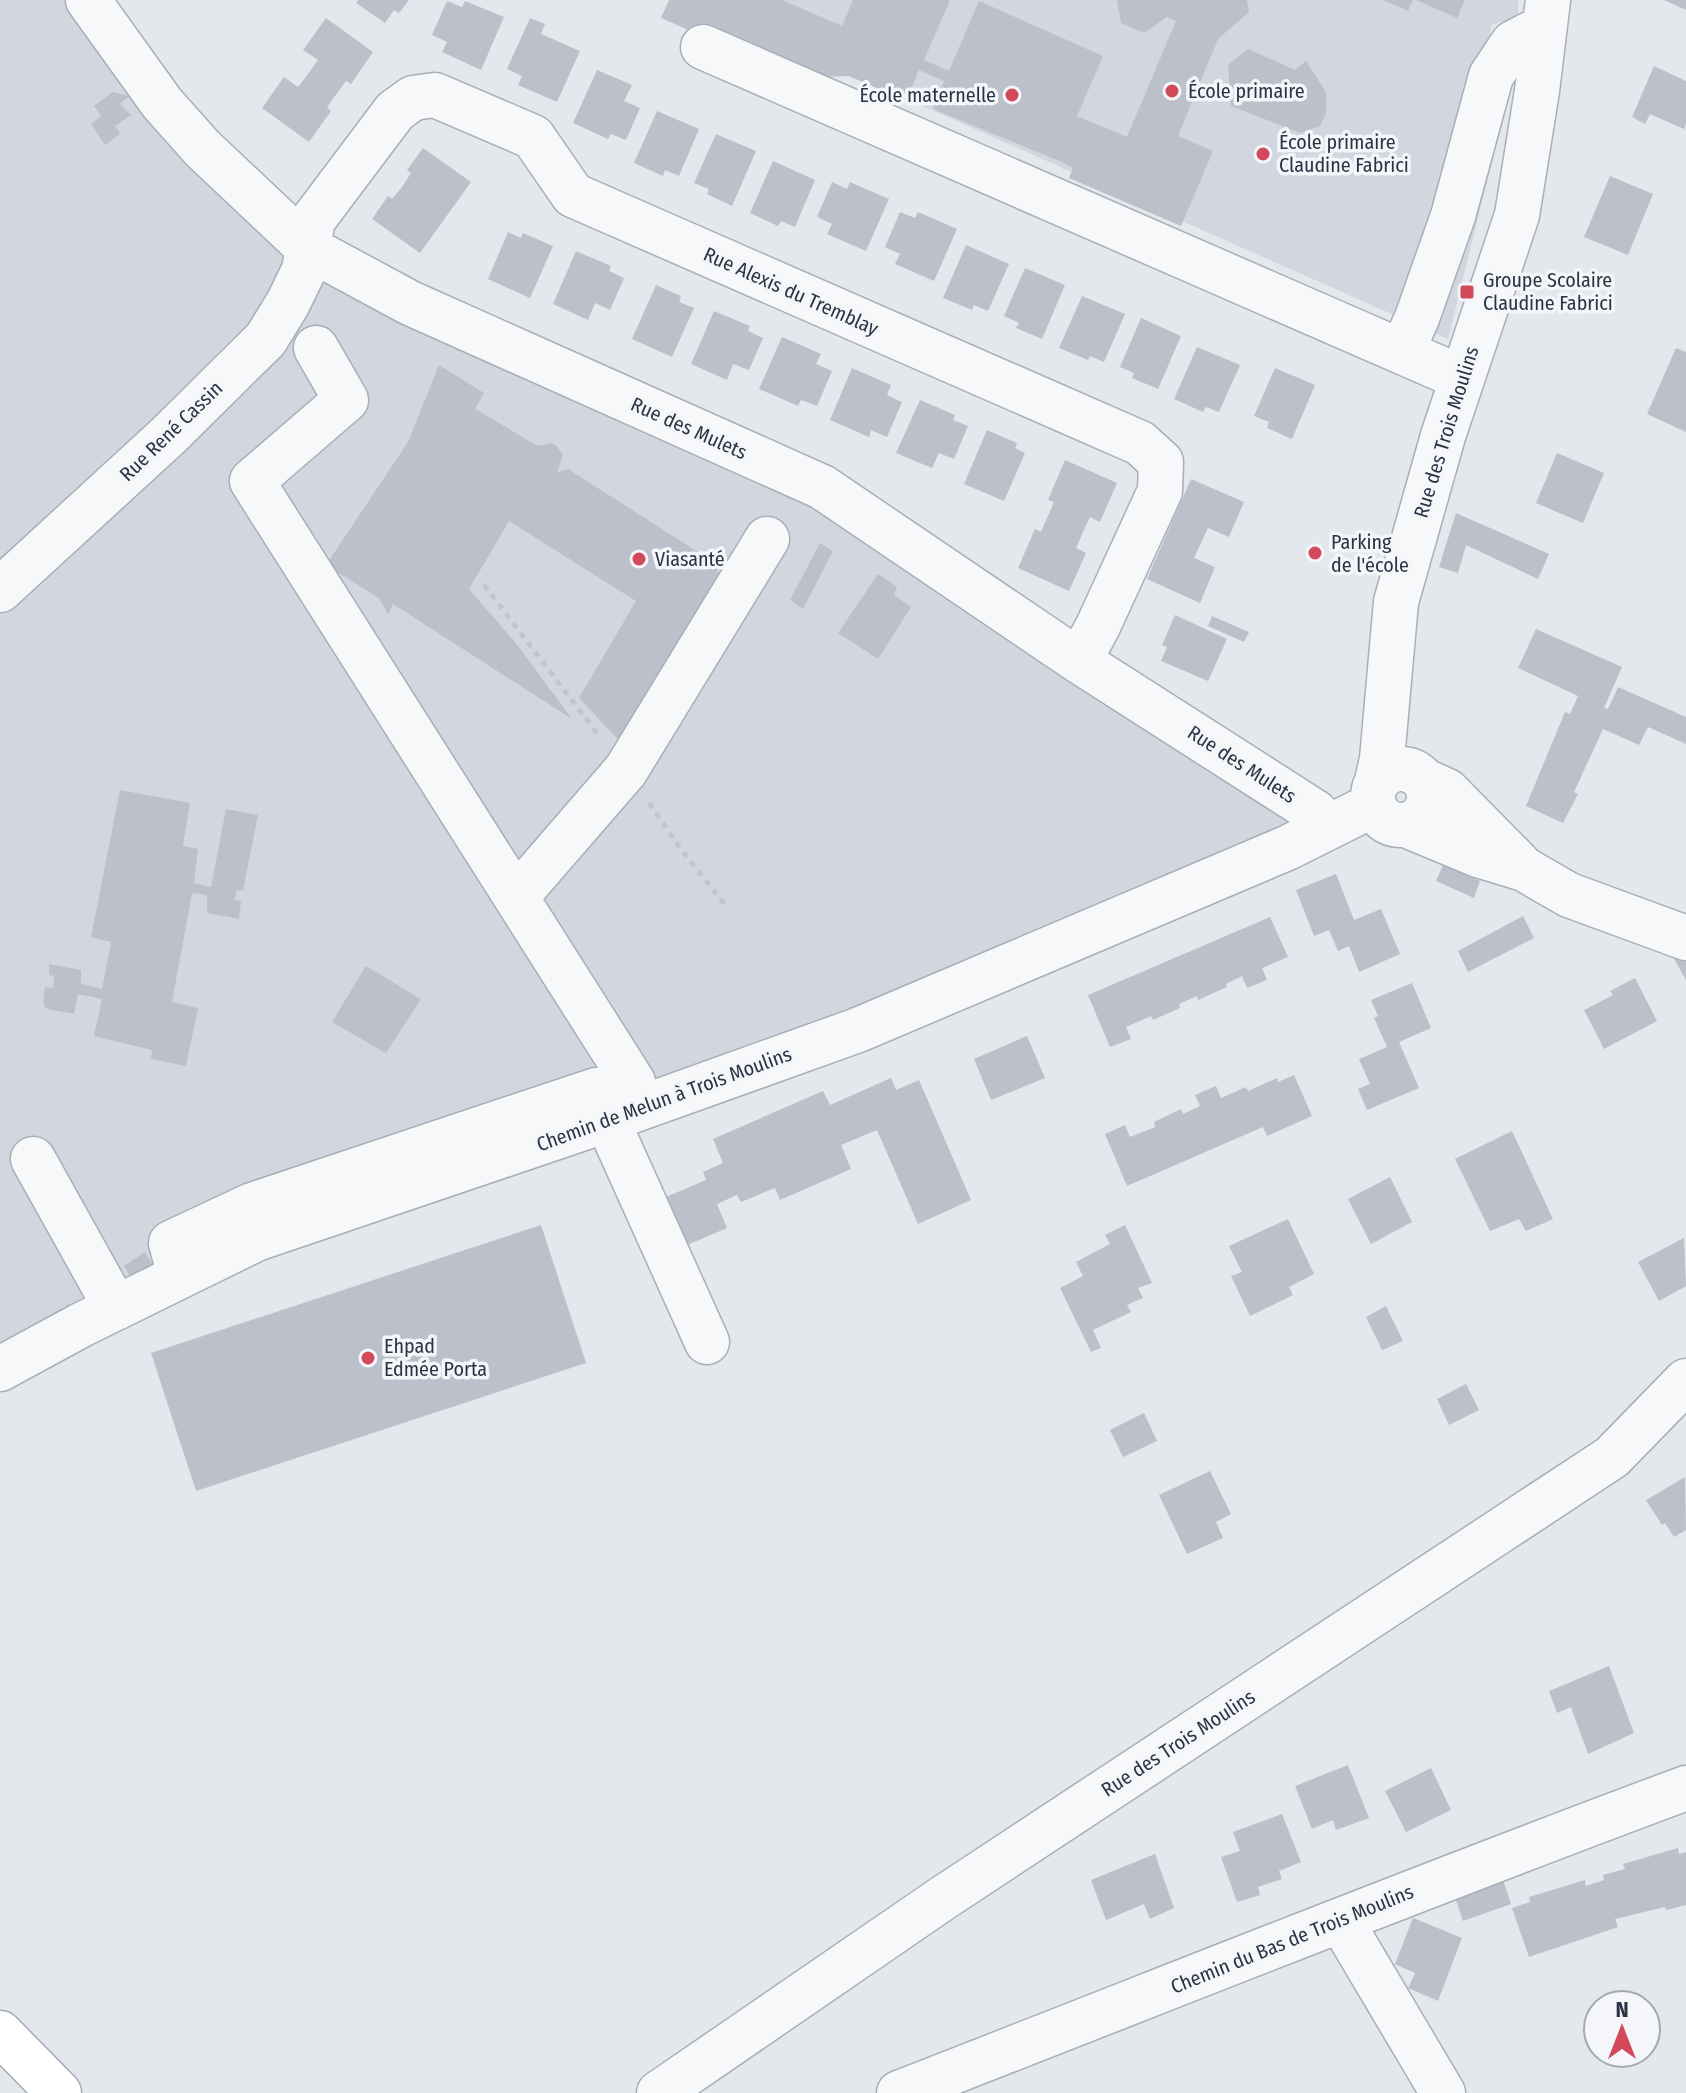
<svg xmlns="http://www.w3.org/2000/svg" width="1686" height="2093" font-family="'Fira Sans Condensed',sans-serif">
<rect width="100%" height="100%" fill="#e4e7ec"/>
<path fill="#d2d6de" d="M0 0H113L172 82 307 232 827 482 1341 819 315 1227 0 1377Z
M684 0H1518V17L1491 25 1489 53 1516 65 1448 339Z"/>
<path fill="#bbc0ca" d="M358 0H409L399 13 394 10 385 23 356 3Z
M669 0H782L842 26 853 0H950L924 60 949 71 979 1 1103 56 1077 116 1127 137 1176 21 1167 17 1144 33 1121 23 1117 0H1247L1249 12 1218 39 1178 136 1213 151 1181 226 1069 178 1073 168 1064 163 933 109 944 81 919 70 906 101 849 76 798 78 661 18Z
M1383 0H1413L1408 11Z
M1416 0H1465L1457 18Z
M1664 0H1686V10L1673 4Z
M447 1 462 7 465 1 504 17 481 70 442 52 447 42 432 35Z
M326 18 373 52 351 84 346 81 327 107 331 111 309 142 262 108 284 77 298 87 308 74 318 60 303 50Z
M530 18 545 24 541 34 580 51 557 102 518 85 522 76 507 69Z
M1248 49 1295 70 1306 61 1326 92V113L1320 126 1300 133 1231 106 1228 65Z
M1654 66 1686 81V124L1684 129 1650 114 1645 124 1632 117Z
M597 70 632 85 624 101 640 108 626 140 611 134 608 139 573 123Z
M113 92 129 96 120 104 131 115 115 126 120 134 105 145 91 124 101 116 94 106Z
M657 111 699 129 679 176 665 170 663 176 634 163Z
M716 134 756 151 732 206 707 194 709 189 694 183Z
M423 148 471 182 420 253 372 219 388 196 392 199 402 187 411 173 407 170Z
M773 161 815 180 795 227 781 221 778 226 750 213Z
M1610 176 1653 194 1628 255 1584 237Z
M832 182 847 189 850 182 889 199 866 251 827 234 832 224 817 217Z
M900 212 915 218 918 212 957 229 934 281 895 264 900 254 885 247Z
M508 232 521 238 523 233 553 246 530 298 488 279Z
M966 245 1009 264 988 311 974 305 972 310 943 298Z
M576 251 611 266 609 271 624 278 610 310 595 303 588 320 553 304Z
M1025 268 1065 285 1042 339 1016 328 1019 323 1004 316Z
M656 285 681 296 679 302 694 308 672 357 632 339Z
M1082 296 1125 314 1104 362 1090 356 1088 360 1059 348Z
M714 311 750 326 748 331 763 338 749 370 733 364 727 380 691 364Z
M1141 318 1181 336 1158 389 1132 378 1134 373 1120 367Z
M782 337 821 354 816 364 832 371 817 406 801 400 798 406 759 389Z
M1197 347 1240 365 1219 412 1206 407 1203 412 1174 399Z
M1676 348 1686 352V432L1647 414Z
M439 365 484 393 475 409 538 446 551 443 556 445 563 455 557 473 568 469 720 566 716 573 727 570 629 751 579 698 636 601 509 521 469 589 515 642 572 719 393 604 388 614 379 598 326 565 408 442Z
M852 368 891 385 887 395 902 402 887 437 871 430 869 437 830 420Z
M1275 368 1315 385 1292 439 1267 428 1269 422 1254 416Z
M920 400 955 415 953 420 968 426 954 459 939 453 932 468 896 453Z
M987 430 1017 443 1015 448 1025 453 1004 501 964 484Z
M1557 453 1604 473 1583 523 1536 503Z
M1065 460 1117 483 1100 522 1090 517 1083 532 1076 548 1086 553 1069 591 1018 568 1035 529 1041 532 1054 502 1048 500Z
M1191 479 1244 502 1229 537 1208 528 1194 558 1215 567 1200 603 1147 579Z
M1456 513 1549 554 1538 579 1466 545 1458 573 1439 567Z
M820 543 833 551 803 609 790 600Z
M878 574 897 587 894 595 911 607 878 659 838 633Z
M1175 615 1227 639 1208 681 1161 661 1167 647 1162 645Z
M1212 616 1249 632 1244 642 1208 626Z
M1536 629 1622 667 1604 708 1608 709 1618 687 1686 717V744L1648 727 1639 745 1603 729 1574 792 1578 794 1563 823 1526 806 1565 712 1570 714 1578 696 1518 668Z
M120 790 190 803 183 846 198 849 194 883 211 887 226 809 258 815 243 890H237L234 900 241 901 239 919 207 913V895L192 893 172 1002 198 1008 186 1066 151 1059 152 1050 94 1036 102 999 78 994 74 1014 47 1009 43 1003 45 987 53 988 54 976 49 975V964L81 970V984L102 989 111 942 91 937Z
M1443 865 1480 881 1474 898 1436 881Z
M1336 874 1354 920 1381 909 1400 954 1359 972 1349 946 1338 951 1329 930 1314 936 1296 890Z
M1523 916 1534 938 1468 972 1458 951Z
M1270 917 1288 957 1262 968 1267 980 1247 988 1242 976 1226 984 1227 987 1198 1000 1197 996 1179 1004 1180 1008 1153 1020 1151 1016 1126 1027 1131 1039 1110 1047 1088 995Z
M1673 957 1686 961V980Z
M366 966 421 999 386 1053 332 1022Z
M1635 978 1657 1021 1604 1049 1584 1010 1613 995 1610 991Z
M1412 983 1431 1028 1399 1042 1419 1088 1367 1110 1358 1089 1370 1084 1359 1059 1387 1047 1374 1018 1378 1016 1371 1000Z
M1027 1036 1045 1078 991 1100 974 1059Z
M1294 1075 1312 1116 1267 1136 1263 1127 1127 1186 1105 1134 1125 1125 1130 1137 1155 1127 1154 1122 1181 1109 1183 1114 1200 1106 1195 1095 1216 1086 1221 1098 1246 1087 1248 1091 1277 1078 1278 1082Z
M891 1078 896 1090 919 1080 971 1200 918 1224 877 1130 841 1145 851 1169 780 1200 775 1188 741 1202 737 1195 717 1204 727 1228 680 1248 659 1200 706 1180 703 1172 723 1163 713 1139 823 1091 830 1105Z
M1512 1131 1553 1219 1526 1231 1519 1219 1490 1231 1455 1159Z
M1390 1177 1412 1222 1371 1244 1348 1199Z
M1288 1219 1314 1274 1289 1287 1293 1295 1250 1316 1231 1276 1242 1272 1229 1246Z
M541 1225 586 1363 196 1491 151 1353Z
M1125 1225 1152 1283 1138 1288 1143 1298 1127 1305 1131 1312 1093 1330 1101 1348 1091 1352 1060 1288 1083 1276 1076 1262 1110 1244 1105 1235Z
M1684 1238 1686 1286 1659 1301 1638 1262Z
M145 1252 154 1267 133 1280 124 1266Z
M1386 1306 1403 1341 1382 1350 1366 1317Z
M1466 1384 1479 1410 1449 1425 1437 1399Z
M1144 1413 1157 1441 1123 1457 1110 1430Z
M1210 1471 1231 1514 1216 1522 1223 1538 1187 1554 1159 1495Z
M1685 1477 1686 1530 1674 1537 1665 1523 1662 1525 1646 1500Z
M1609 1666 1634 1733 1588 1754 1571 1707 1557 1713 1549 1691Z
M1348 1765 1369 1818 1336 1830 1333 1820 1312 1829 1295 1786Z
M1431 1768 1451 1810 1406 1832 1385 1791Z
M1282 1814 1301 1862 1279 1871 1282 1879 1258 1887 1260 1895 1237 1902 1221 1857 1240 1851 1233 1832Z
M1678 1848 1679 1854 1686 1852V1905L1666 1910 1665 1907 1615 1919 1618 1927 1529 1957 1512 1908 1530 1902 1529 1897 1585 1880 1586 1886 1604 1880 1603 1875 1625 1869 1623 1864Z
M1155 1854 1174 1908 1150 1919 1144 1904 1106 1920 1091 1880Z
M1500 1871 1511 1904 1463 1921 1452 1888Z
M1413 1918 1462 1938 1438 2001 1408 1988 1415 1973 1395 1964Z"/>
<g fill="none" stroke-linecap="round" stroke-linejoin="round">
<defs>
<path id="minor" d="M88 0 162 103 202 148 308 248 410 303 822 487 1079 661 1315 812 1328 826
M703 47 1462 378
M316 348 346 400 252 481 633 1082
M1402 351 1417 318 1453 216 1491 76 1513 43 1544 27
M0 590 169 435 266 339 288 303 304 270 313 220 395 111 413 98 435 95 533 137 573 195 1140 443 1161 462 1160 491 1098 626 1079 661
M1373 797a28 28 0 1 1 56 0a28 28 0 1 1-56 0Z
M1377 781 1382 759 1396 602 1443 436 1517 215 1537 91 1548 0
M1425 781 1447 791 1519 864
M1406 825 1478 855 1524 869 1569 895 1686 938
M516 897 626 770 767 539
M33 1159 116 1308
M180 1276 171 1243 252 1205 596 1090 607 1120 707 1342
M0 1369 81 1325 256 1239 607 1120 858 1030 1287 848 1359 812 1375 808
M1341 1921 1443 2093
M659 2093 943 1898 1612 1457 1686 1381
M899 2093C1161 1991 1422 1886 1686 1788"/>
<path id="major" d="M0 2033 59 2093"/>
</defs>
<use href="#minor" stroke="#a9aeb7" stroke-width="47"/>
<use href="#major" stroke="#a3abb8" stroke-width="47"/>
<path stroke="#c2c5cb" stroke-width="5" stroke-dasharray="6 6" stroke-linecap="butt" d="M484 585 600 737
M649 803 680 848 725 905"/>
<use href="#minor" stroke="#f7f8fa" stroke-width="44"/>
<use href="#major" stroke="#fff" stroke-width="44"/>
</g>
<g fill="#d1495b" stroke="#f4f6f9" stroke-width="3">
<circle cx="1172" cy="91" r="8"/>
<circle cx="1012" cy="95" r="8"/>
<circle cx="1263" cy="154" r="8"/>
<rect x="1459" y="284" width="16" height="16" rx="4"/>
<circle cx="1315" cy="553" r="8"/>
<circle cx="639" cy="559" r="8"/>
<circle cx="368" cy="1358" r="8"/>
</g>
<g text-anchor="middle" stroke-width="7" stroke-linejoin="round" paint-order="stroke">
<g font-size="20" fill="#2b3445" stroke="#f4f6f9" text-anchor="start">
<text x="1188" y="98">École primaire</text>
<text x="996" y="102" text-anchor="end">École maternelle</text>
<text x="1279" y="149">École primaire<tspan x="1279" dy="23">Claudine Fabrici</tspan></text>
<text x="1483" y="287">Groupe Scolaire<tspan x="1483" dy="23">Claudine Fabrici</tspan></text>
<text x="1331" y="549">Parking<tspan x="1331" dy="23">de l'école</tspan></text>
<text x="655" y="566">Viasanté</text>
<text x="384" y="1353">Ehpad<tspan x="384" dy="23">Edmée Porta</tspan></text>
</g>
<g font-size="20" fill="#2b3445" stroke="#f4f6f9">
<text transform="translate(791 291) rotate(24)" y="7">Rue Alexis du Tremblay</text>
<text transform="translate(689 428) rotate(24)" y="7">Rue des Mulets</text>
<text transform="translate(171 431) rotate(-44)" y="7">Rue René Cassin</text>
<text transform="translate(1446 432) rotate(-73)" y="7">Rue des Trois Moulins</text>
<text transform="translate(1242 764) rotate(33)" y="7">Rue des Mulets</text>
<text transform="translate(664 1099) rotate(-20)" y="7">Chemin de Melun à Trois Moulins</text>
<text transform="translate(1178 1743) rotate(-33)" y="7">Rue des Trois Moulins</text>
<text transform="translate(1292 1939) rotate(-22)" y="7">Chemin du Bas de Trois Moulins</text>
</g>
</g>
<g transform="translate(1622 2029)"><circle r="38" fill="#f4f6f9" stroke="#a4a8b1" stroke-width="2"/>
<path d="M0-6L14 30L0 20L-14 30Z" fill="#d1495b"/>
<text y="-12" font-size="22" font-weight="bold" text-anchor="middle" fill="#2b3445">N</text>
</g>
</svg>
